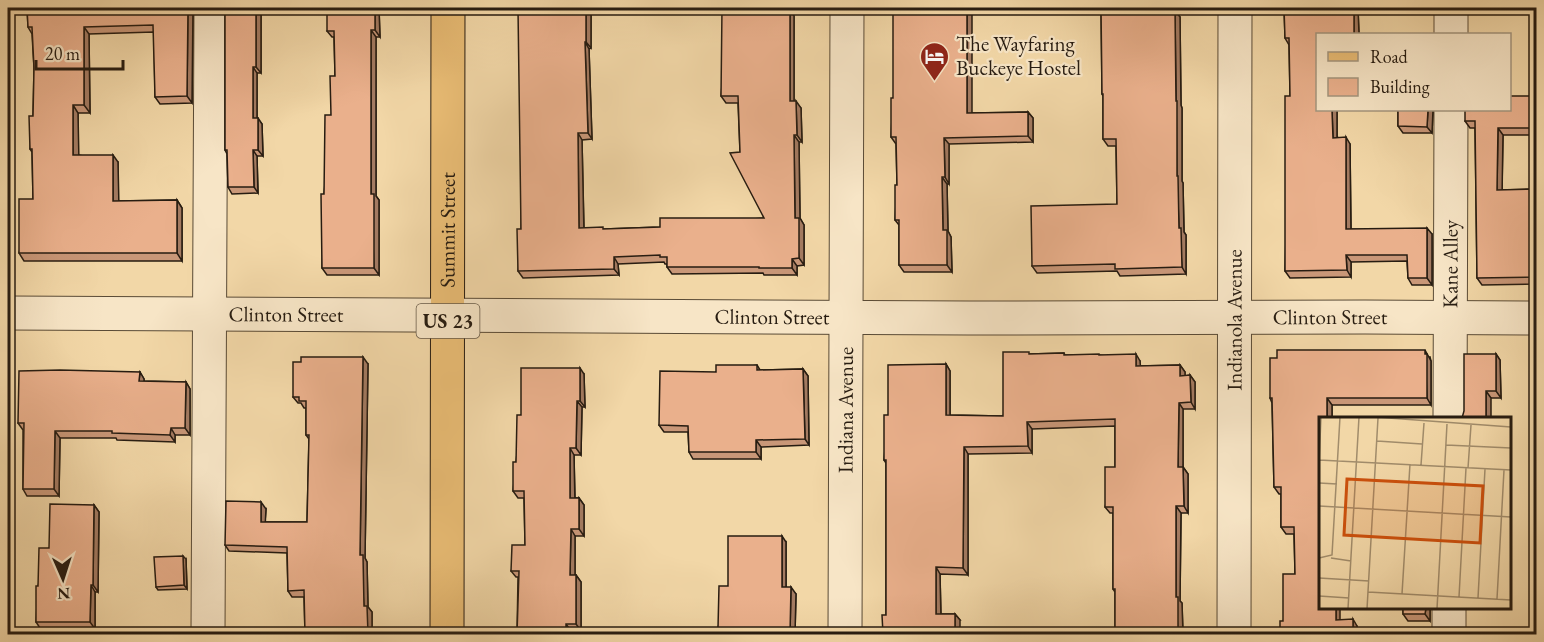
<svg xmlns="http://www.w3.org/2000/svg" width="1544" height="642" font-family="'EB Garamond',serif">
<rect width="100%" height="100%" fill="#f2d7a7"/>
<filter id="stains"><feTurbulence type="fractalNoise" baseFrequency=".00333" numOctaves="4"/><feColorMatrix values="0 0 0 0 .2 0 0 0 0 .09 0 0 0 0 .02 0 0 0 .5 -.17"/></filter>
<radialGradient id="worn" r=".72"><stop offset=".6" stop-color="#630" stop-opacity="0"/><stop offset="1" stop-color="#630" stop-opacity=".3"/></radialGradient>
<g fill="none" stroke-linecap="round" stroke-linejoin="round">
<defs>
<g id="minor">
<path d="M1451 34V8"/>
<path id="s1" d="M8 313 969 318 1365 317 1536 318"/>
<path id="s2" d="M1450 418 1451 110"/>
<path d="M208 634 211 8"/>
<path id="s3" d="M845 634 847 8"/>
<path id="s4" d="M1234 634 1235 8"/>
<path d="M1449 634V608"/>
</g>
<g id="major">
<path id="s5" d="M447 634 448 8"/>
</g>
</defs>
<use href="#minor" stroke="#5a4b36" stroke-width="35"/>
<use href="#major" stroke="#271c11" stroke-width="35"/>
<use href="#minor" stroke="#f7e5c6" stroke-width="33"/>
<use href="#major" stroke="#e9bc74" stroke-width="33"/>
</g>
<path fill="#c99778" stroke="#271c11" stroke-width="1.5" d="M27 8H193L192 103 160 104 155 97 154 32 89 34 90 113H78V155L118 162V201L177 200 182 208V261H24L19 253 33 199 32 152 30 149 33 116 34 68 32 34 28 27Z
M225 8H261V73H257V118L262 124 263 156H257L258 193 232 194 228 187 227 154 225 150Z
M379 8 380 37H376V196L379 200V275H327L322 268 324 194 335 76 334 37H332L327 31Z
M522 8H591V48L589 49 592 139 582 140 584 228 604 229 660 227 764 218 740 152 738 103H726L721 96 729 8H789L794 16V101L801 108 802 142H799L800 218 804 225V265L797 266V275H764L763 273 672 274 667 267V264H665L664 262 618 264 619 275 523 278 518 271 521 229Z
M1101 8H1167V10H1175L1180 17 1181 105 1182 108V181L1183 183 1184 232 1186 235V274L1120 276 1117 271 1037 273 1032 266 1117 204 1116 146H1108L1103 139V96L1102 94Z
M1284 8H1358L1359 34H1317V110H1337V137L1350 144 1351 229 1432 234V285H1412L1408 278 1407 261 1351 262V277L1290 278 1285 271 1290 96 1289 45 1285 38Z
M1536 8V135H1503L1502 190 1536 189V284L1482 285 1477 278 1475 128H1470L1465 121 1532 96Z
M893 98 972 113 1028 112 1033 118V142L949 144V184H947L948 231 951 237 952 272H904L899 265V225L895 220 897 185 896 144 891 137Z
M1398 110H1433L1432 133H1403L1398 126Z
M1064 353 1065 355H1100L1140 361V366L1180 365 1185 372V376L1190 375 1195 382V409H1183V467L1188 474V513H1181L1180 601 1182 603 1183 634H1117L1115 631V592L1113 589V513H1110L1105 507 1115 467V426L1032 429V453L968 454V575L940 574 941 614H955L960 620 886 615V463L884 460 888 415 946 364 950 371V415L1003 416 1030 354Z
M1496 354 1500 360 1501 398H1491L1462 418Z
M1430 357 1431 361V405H1332V418H1320V608L1340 620 1357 626 1358 634H1280L1295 574 1294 534H1286L1281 527V494H1279L1274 487 1272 403 1270 398Z
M368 364 365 558 367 562 368 607 372 612V634H305L304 597H292L288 591 287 553 229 551 225 545 266 509 265 522H307L309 439 306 435V408H304L301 403H298L293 397Z
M757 365 760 370 803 369 808 376 809 445 761 447V459H693L689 452 688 432H664L659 425 716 372Z
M140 372 144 379V381L186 382 190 389V435H175V442L117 440 116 438H60L59 496H27L23 489V430L18 423Z
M584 374 585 407H582L581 455H574L575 498H579L584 505V536H575V575H576L581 582V631H571V634H517L518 577H516L511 571 525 545 524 498H518L513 491 521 415Z
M94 505 99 512 98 592H95V629L40 628 36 622 38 586 49 548Z
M786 542V587L796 594 795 634H723L718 628 728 586Z
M186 559 187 589 158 590 156 587Z
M1403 608H1430V621H1408L1403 614Z"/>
<path fill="#a47b62" stroke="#271c11" stroke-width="1.5" d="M188 8H193L192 103 187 96Z
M256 8H261V73L256 67Z
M375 8H379L380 37 375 30Z
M586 8H591V48L586 42Z
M967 8H972V119L967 113Z
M1354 8H1358L1359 34H1354Z
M790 9 794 16V108L790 101Z
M1175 10 1180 17 1181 105 1182 108V181L1183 183 1184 232 1186 235V274L1182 267 1179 228 1177 176Z
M84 27 89 34 90 113 84 105Z
M371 30 376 37V196L379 200V275L374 268 371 194Z
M585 42 589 49 592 139 588 133Z
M253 67 257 73V124L253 118Z
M796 101 801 108 802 142 797 135Z
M73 105 78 113 79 163 73 155Z
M1332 110H1337V144L1333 138Z
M1428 110H1433L1432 133 1427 127Z
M1028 112 1033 118V142L1028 136Z
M258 118 262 124 263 156 258 150Z
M1498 128 1503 135 1502 197 1497 190Z
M578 133 582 140 584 234 579 228Z
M794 135 799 142 800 218 804 225V265L799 258 795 218Z
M1346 137 1350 144 1351 235 1346 229Z
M944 138 949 144V184L945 177Z
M253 150 257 156 258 193 254 187Z
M113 155 118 162 119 208 113 201Z
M942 177 947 184 948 231 951 237 952 272 947 265 943 230Z
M177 200 182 208V261L177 253Z
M1427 228 1432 234V285L1427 278Z
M1346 255 1351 262V277L1347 270Z
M614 257 618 264 619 275 614 269Z
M792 259 797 266V275L792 268Z
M1425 350 1431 361V405L1427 398Z
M1136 354 1140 361 1141 373 1136 366Z
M1496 354 1500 360 1501 398 1496 391Z
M363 357 368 364 365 558 367 562 368 607 372 612V634H368L364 606 360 555Z
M946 364 950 371V422L946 415Z
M1180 365 1185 372V383L1180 376Z
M580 368 584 374 585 407 580 401Z
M803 369 808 376 809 445 805 439Z
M140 372 144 379V388L139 381Z
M1190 375 1195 382V409L1191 402Z
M186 382 190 389V435L185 428Z
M1486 391 1491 398V418H1486Z
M1327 398 1332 405V418H1327Z
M577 401 582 407 581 455 576 448Z
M1179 403 1183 409V474L1178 467Z
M1027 422 1032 429V453L1028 446Z
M171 428 175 435V442L170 435Z
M55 431 60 438 59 496 54 489Z
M756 440 761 447V459L756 452Z
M964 447 968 454V575L963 568Z
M570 448 574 455 575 505 570 498Z
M1183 467 1188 474V513L1184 506Z
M579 498 584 505V536L579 529Z
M261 502 266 509 265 528 261 522Z
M94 505 99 512 98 592 93 585Z
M1176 506 1181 513 1180 601 1182 603 1183 634H1178L1176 597Z
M571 529 575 536V582L570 575Z
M782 536 786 542V594L782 587Z
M183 556 186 559 187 589 184 585Z
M936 567 940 574 941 621 936 614Z
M576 575 581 582V631L576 624Z
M91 585 95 592V629L90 622Z
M791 587 796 594 795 634H790Z
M1336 608H1340V627L1336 620Z
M1426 608H1430V621L1425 614Z
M955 614 960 620V634H955Z
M1353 619 1357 626 1358 634H1353Z
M566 624 571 631V634H566Z"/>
<path fill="#eab08c" stroke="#271c11" stroke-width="1.5" d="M27 8H188L187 96 155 97 153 25 84 27V105H73V155H113V201L177 200V253H19V199H33L32 149H30L29 116H33L34 68 32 27H28Z
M225 8H256V67H253V118H258V150H253L254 187H228L227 150H225Z
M327 8H375V30H371V194H374V268H322L321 194H324L325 115H331L330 76H335L334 31H327Z
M522 8H586V42H585L588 133H578L579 228 603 227V229L660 227V218H764L730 153 740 152 738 96H721L722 8H784V9H790V101H796L797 135H794L795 218H799V258L792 259V268H759V267H667V257H660V255L614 257V269L518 271 517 229H521L518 9H522Z
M893 8H967V113L1028 112V136L944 138 945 177H942L943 230H947V265H899V220H895V185H897L896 137H891V98H893Z
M1101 8H1162V10H1175L1176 101H1177V176H1178L1179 228H1181L1182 267 1115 269V264L1032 266 1031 206 1117 204 1116 139H1103V94H1102Z
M1284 8H1354V34H1317V110H1332L1333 138 1346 137V229L1427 228V278H1408L1407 255H1346L1347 270 1285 271V96H1290L1289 38H1285Z
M1533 8H1536V128H1498L1497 190 1536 189V277L1477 278 1475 121H1465V110H1509V96H1532Z
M1398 110H1428L1427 127 1398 126Z
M1277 350H1425V354H1427V398H1327V418H1320V608H1336V620L1353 619V634H1280V621H1283V574H1295L1294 527H1281V487H1274L1272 398H1270V358H1277Z
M1003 352H1029V354L1064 353V355L1099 354V355L1136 354V366L1180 365V376L1190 375 1191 402 1179 403 1178 467H1183L1184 506H1176V597H1178V634H1119V631H1115V589H1113V507H1105V467H1115V419L1027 422 1028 446 964 447 963 568 936 567V614H955V634H883L882 615H886V460H884V415H888V365L946 364V415L1003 416Z
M1464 354H1496V391H1486V418H1462L1464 411Z
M301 357H363L360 555H363L364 606H367L368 634H305L304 590 288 591 287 547 225 545 226 501 261 502V522H307L309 435H306V401H299V397H293V362H301Z
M716 365H757V370L803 369 805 439 756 440V452H689L688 426 659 425 660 371 716 372Z
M521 368H580V401H577L576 448H570V498H579V529H571L570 575H576V624H566V634H517L519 571H511L512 545H525L524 491H513V462H516L517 415H521Z
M60 370 140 372 139 381 186 382 185 428H171L170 435 112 433V431H55L54 489H23L24 423H18L19 371Z
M1532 393H1536V481H1535L1536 435H1532Z
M50 504 94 505 93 585H91L90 622H36V586H38L39 548H49Z
M728 536H782V587H791L790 634H735V628H718L719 586H728Z
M183 556 184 585 156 587 154 557Z
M1403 608H1426L1425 614H1403Z"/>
<defs>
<symbol id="hotel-pin" viewBox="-11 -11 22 30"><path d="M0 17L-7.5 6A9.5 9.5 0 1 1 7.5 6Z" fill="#8f2418" stroke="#f7e5c6"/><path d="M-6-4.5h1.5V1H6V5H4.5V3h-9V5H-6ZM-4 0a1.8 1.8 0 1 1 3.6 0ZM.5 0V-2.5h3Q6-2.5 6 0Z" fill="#fff"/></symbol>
</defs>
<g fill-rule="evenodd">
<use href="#hotel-pin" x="918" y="40" width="33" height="45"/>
</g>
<g text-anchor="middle" stroke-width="4.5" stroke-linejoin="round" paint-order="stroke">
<rect fill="#f7e5c6" stroke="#655847" stroke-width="1.5" x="416.5" y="304" width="63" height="34" rx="4.5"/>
<g font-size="20" font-weight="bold" fill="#271c11">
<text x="448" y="328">US 23</text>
</g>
<g font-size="21" fill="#271c11" stroke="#f7e5c6" text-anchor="start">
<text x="956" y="51">The Wayfaring<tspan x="956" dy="24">Buckeye Hostel</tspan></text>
</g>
<g font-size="21" fill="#271c11" stroke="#f7e5c6">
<text dy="7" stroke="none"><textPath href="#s5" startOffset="404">Summit Street</textPath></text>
<text dy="7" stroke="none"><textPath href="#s2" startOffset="154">Kane Alley</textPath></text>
<text dy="7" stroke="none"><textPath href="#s1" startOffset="278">Clinton Street</textPath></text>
<text dy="7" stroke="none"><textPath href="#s1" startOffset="764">Clinton Street</textPath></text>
<text dy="7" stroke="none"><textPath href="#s1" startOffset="1322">Clinton Street</textPath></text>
<text dy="7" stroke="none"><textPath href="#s4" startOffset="314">Indianola Avenue</textPath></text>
<text dy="7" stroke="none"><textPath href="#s3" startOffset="224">Indiana Avenue</textPath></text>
</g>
</g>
<g transform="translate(1319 417)">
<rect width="192" height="192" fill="#f2d7a7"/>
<path fill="none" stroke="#a18c6b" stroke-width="1.5" d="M56 0 192 10M58 24 103 27M127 28 192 31M0 43 192 53M0 46 2 0M102 48 105 6M149 51 152 8M0 66 18 67M0 89 192 100M0 141 13 138 21 0M12 141 32 144M0 161 50 164M49 175 192 183M83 177 91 47M0 179 30 181M140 180 147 51M159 181 166 52M178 182 185 53M29 192 40 0M48 192 59 1M118 192 128 7"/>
<path fill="#cb500d" fill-opacity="0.15" stroke="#cb500d" stroke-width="3" d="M28 62 164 69 161 126 25 118Z"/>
<rect width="192" height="192" fill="none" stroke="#271c11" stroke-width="3"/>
</g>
<rect width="1544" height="642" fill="none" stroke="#f2d7a7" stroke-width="30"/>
<rect x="9" y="9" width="1526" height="624" fill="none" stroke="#271c11" stroke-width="3"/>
<rect x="15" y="15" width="1514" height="612" fill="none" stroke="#271c11" stroke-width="1.5"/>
<rect x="1316" y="33" width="195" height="78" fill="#f7e5c6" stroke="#a4957e" stroke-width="1.5"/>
<rect x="1328" y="52" width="30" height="9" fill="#e9bc74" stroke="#a4957e" stroke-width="1.5"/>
<text x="1370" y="63" font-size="18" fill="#271c11">Road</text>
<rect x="1328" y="78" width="30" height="18" fill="#eab08c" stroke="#a4957e" stroke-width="1.5"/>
<text x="1370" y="93" font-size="18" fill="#271c11">Building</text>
<g transform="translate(63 579) rotate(177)" stroke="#f7e5c6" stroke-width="4.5" paint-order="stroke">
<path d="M0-4.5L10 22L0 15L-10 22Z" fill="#271c11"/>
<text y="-9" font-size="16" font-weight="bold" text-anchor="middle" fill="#271c11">N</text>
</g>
<path d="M36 60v9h87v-9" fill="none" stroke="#271c11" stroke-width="3"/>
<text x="45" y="60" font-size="18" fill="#271c11" stroke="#f7e5c6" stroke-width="4.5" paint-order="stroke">20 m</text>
<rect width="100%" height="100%" filter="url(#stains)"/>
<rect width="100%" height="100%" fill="url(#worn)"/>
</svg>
